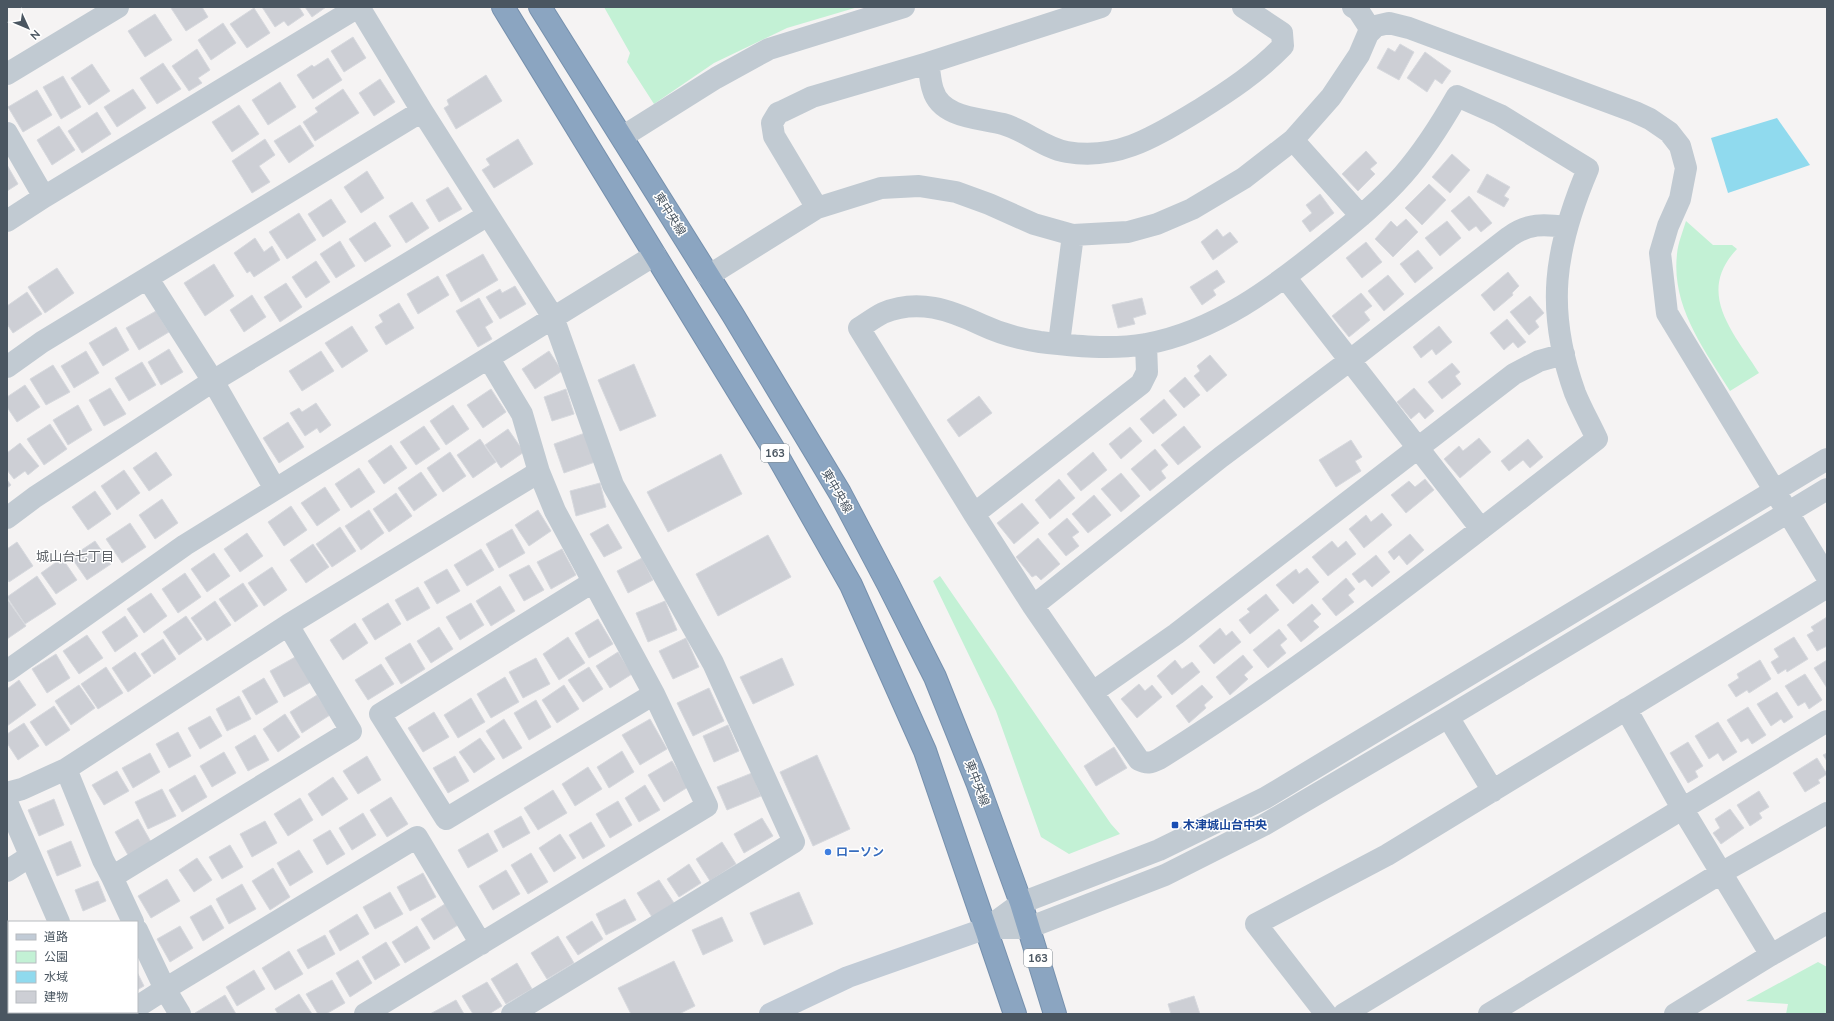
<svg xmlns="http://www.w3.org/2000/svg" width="1834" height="1021" font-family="'Nunito Sans','Noto Sans JP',sans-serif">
<rect width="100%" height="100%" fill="#f5f3f3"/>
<path fill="#c3f1d5" d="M604 7H858L787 28 714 63 654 104 627 62 630 53Z
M1686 221 1713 245H1732L1737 249C1695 293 1734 333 1759 373L1730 391C1704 349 1671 306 1677 254 1678 243 1683 231 1686 221Z
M940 576 1111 824 1120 834 1069 854 1041 837 996 711 933 581Z
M1818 962 1827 967V1014H1786L1788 1004 1746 1001Z"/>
<path fill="#90daee" d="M1777 118 1810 165 1728 193 1711 138Z"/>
<path fill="#cdcfd5" stroke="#d7d9de" d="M173 7H202L208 17 186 31 171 8Z
M262 7H299L304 15 288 26 284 21 275 27Z
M305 7H326L312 17Z
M254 8 270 33 247 48 230 24Z
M155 14 172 40 145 57 128 31Z
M223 23 236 43 211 60 198 40Z
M353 37 366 58 344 72 331 51Z
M1400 44 1414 52 1399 80 1377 68 1388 48 1395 52Z
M197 49 210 70 198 78 202 83 189 91 172 66Z
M1425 52 1451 71 1442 84 1435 79 1427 92 1407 78Z
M328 58 342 80 313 99 297 75 312 65 314 67Z
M163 63 181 89 157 104 140 78Z
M92 64 110 91 89 105 71 78Z
M486 75 502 101 456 129 444 108 449 105 447 100Z
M63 76 81 107 61 119 43 87Z
M380 79 395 102 374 116 359 93Z
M280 82 296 107 268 125 252 100Z
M133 89 146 108 117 127 104 107Z
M343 89 359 113 315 141 303 122 318 112 315 108Z
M37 90 52 115 23 132 8 107Z
M239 105 259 134 232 152 212 122Z
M97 112 111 134 82 153 68 131Z
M300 125 314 146 289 163 274 141Z
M59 126 75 150 52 165 37 140Z
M265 139 275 155 259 166 270 182 252 193 232 161Z
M518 139 533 164 494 188 482 170 490 165 486 159Z
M1366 151 1377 163 1370 169 1375 174 1358 191 1342 174Z
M1452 154 1470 170 1450 193 1432 177Z
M7 165 18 184 7 191Z
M367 171 384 198 361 213 344 187Z
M1487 174 1510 187 1504 196 1509 199 1504 207 1477 192Z
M1429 184 1446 200 1422 225 1405 208Z
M448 187 462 209 439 222 426 200Z
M1320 194 1334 213 1310 232 1302 221 1312 213 1306 205Z
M1469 196 1492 223 1481 232 1476 226 1469 231 1451 211Z
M331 199 346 222 323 237 308 214Z
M412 202 429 228 406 243 389 216Z
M299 213 316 240 287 259 269 232Z
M1406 219 1418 232 1393 257 1375 239 1391 221 1397 227Z
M1447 221 1461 238 1440 256 1425 238Z
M375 222 391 246 365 262 349 239Z
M1217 229 1223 237 1230 232 1238 242 1213 260 1201 242Z
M255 238 264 252 272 246 280 260 254 277 250 271 247 273 234 253Z
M340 241 355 266 336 278 320 254Z
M1366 242 1382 262 1362 278 1346 258Z
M1418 250 1433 268 1415 283 1400 264Z
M483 254 498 280 461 302 446 275Z
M316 261 330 282 306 298 292 277Z
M214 264 234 296 205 316 184 283Z
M57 268 74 293 45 313 28 287Z
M1217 270 1225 282 1213 290 1216 295 1202 305 1190 287Z
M1508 272 1519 286 1512 293 1513 295 1494 311 1481 295Z
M1388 275 1404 294 1384 311 1368 291Z
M438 276 449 295 418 314 407 294Z
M286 283 302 307 280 322 264 297Z
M515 286 526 304 500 319 486 297 500 289 502 293Z
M27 292 42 314 13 333 7 324V306Z
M1361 293 1372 306 1364 312 1370 320 1349 337 1332 316Z
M252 295 266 317 244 332 230 310Z
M1530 296 1544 313 1535 321 1539 327 1529 335 1510 312Z
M479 298 493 322 485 327 492 339 478 347 456 311Z
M1142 298 1146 314 1133 318 1135 324 1118 328 1112 305Z
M399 303 414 328 386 345 375 327 383 322 379 315Z
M156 311 169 332 139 350 126 328Z
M1507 319 1526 342 1518 348 1513 342 1504 350 1490 333Z
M352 326 368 351 342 368 325 343Z
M1439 326 1452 342 1436 355 1432 349 1421 358 1413 347Z
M116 327 129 350 103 366 89 343Z
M169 349 183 372 161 385 148 362Z
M86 351 99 373 74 388 61 366Z
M321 351 334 371 302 391 289 371Z
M549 351 562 371 535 389 522 369Z
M1210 355 1227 375 1207 392 1194 376 1200 371 1197 366Z
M142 362 156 385 129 401 115 378Z
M1452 363 1460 372 1455 376 1461 384 1442 399 1428 382Z
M634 364 656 416 620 431 598 380Z
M53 365 70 392 46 405 30 379Z
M1185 377 1200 395 1184 408 1169 391Z
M25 385 40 407 17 422 7 407V397Z
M110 388 126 414 104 426 89 400Z
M1414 388 1434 411 1425 419 1419 412 1411 419 1397 402Z
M491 389 506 412 483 428 467 405Z
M566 389 574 414 552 421 544 397Z
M979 396 992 413 959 437 947 420Z
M1164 399 1177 415 1153 434 1140 419Z
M316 403 331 425 320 433 317 428 305 436 290 413 299 408 302 412Z
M78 405 92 430 68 445 53 420Z
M453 405 469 429 446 445 430 421Z
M288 422 304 447 279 463 263 438Z
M50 424 67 449 44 465 27 439Z
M424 426 440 449 416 465 400 442Z
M1184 426 1201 447 1178 465 1161 445Z
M1130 427 1142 441 1121 459 1109 444Z
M508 429 524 452 501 468 485 445Z
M585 433 595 462 564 473 554 444Z
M1479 438 1491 452 1460 478 1444 459 1459 446 1463 451Z
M480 439 496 462 473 478 457 455Z
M1528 439 1543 457 1530 468 1523 460 1509 471 1501 461Z
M1351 440 1362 457 1355 461 1361 471 1336 487 1319 460Z
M20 443 39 466 28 475 25 471 14 479 7 470V453Z
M391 445 407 468 384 484 368 461Z
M1155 449 1168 465 1161 471 1166 478 1150 491 1131 469Z
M156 452 172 475 149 491 133 468Z
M450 452 466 476 443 492 427 468Z
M1093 452 1107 470 1081 491 1067 474Z
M721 454 742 494 668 532 647 492Z
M359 468 375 492 351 508 335 484Z
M124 470 140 493 117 510 101 486Z
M421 472 437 495 414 511 398 488Z
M1121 473 1140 496 1121 512 1101 489Z
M1059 479 1075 498 1050 519 1035 500Z
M1425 479 1434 490 1406 513 1391 495 1409 481 1415 487Z
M7 480 11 485 7 488Z
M600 483 606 507 576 516 570 491Z
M325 487 340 510 317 526 301 503Z
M95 491 111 514 88 530 72 507Z
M396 493 412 516 389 532 373 509Z
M1094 495 1111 515 1088 533 1072 514Z
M162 499 178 523 155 539 139 515Z
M1022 503 1039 523 1014 544 997 523Z
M291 506 307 530 284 546 268 522Z
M369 510 384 533 361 550 345 526Z
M538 510 551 531 529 546 515 525Z
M1382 513 1392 525 1364 548 1349 529 1366 515 1371 522Z
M1067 518 1079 532 1072 537 1079 546 1066 556 1048 534Z
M130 523 146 547 122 563 106 539Z
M608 524 622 548 604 557 590 534Z
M340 527 356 551 332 567 316 544Z
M512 529 525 553 499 568 486 544Z
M247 533 263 556 240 572 224 549Z
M1410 534 1424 550 1407 565 1399 555 1394 560 1388 552Z
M768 535 791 577 718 616 696 574Z
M1038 538 1060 564 1041 580 1036 575 1032 577 1016 557Z
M95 541 111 564 87 580 71 557Z
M1332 541 1338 548 1346 541 1356 554 1328 576 1312 557Z
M17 542 33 566 9 582 7 578V549Z
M313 544 329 567 306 583 290 560Z
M481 549 494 570 467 586 454 565Z
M562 549 576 575 551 589 537 562Z
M214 553 230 576 207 592 191 569Z
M1376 555 1390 572 1372 587 1365 579 1359 583 1352 574Z
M62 558 77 580 56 594 41 573Z
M642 558 653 580 628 593 617 571Z
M529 565 544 590 524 601 509 575Z
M272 567 287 590 264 606 248 583Z
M1307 568 1319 582 1293 604 1276 585 1296 569 1299 574Z
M447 569 460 591 437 604 424 582Z
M185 573 201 597 178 613 162 589Z
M37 576 56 604 25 624 7 597Z
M1346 578 1355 589 1348 595 1354 602 1336 616 1322 599Z
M243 583 258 606 235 622 219 599Z
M500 586 515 611 491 626 476 601Z
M418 587 430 608 407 621 395 600Z
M151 593 167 616 144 633 127 609Z
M1266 594 1279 610 1250 634 1239 620 1250 612 1247 609Z
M7 599 26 626 7 639Z
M215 601 231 625 207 641 191 618Z
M665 601 677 630 648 642 636 613Z
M388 603 401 624 375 640 362 619Z
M471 603 484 625 460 640 446 617Z
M1312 604 1321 614 1313 621 1319 627 1301 642 1287 625Z
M125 616 138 636 115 652 102 632Z
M186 616 202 639 179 655 163 632Z
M1827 617V646L1817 651 1807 635 1814 631 1811 627Z
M598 619 613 644 589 658 575 633Z
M355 623 368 643 343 660 330 640Z
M439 627 453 649 431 663 417 641Z
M1220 628 1226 636 1232 631 1241 642 1214 664 1199 646Z
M1279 629 1287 639 1280 645 1286 653 1268 668 1253 650Z
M87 635 103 658 79 674 63 651Z
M568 637 585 663 559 680 543 654Z
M1794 637 1808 659 1787 672 1786 669 1778 674 1771 662 1779 657 1774 649Z
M686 638 699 667 673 679 659 651Z
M163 639 176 659 154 674 141 654Z
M410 643 425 669 401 684 385 658Z
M135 652 151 676 128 692 112 668Z
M618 652 632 674 610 688 596 666Z
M56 654 70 678 47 693 32 669Z
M1243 655 1253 667 1244 675 1248 679 1230 695 1216 677Z
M297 656 311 682 284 697 270 671Z
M536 658 550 684 523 698 509 672Z
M782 658 794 685 753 704 740 677Z
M1175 660 1182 669 1192 662 1200 672 1172 695 1157 676Z
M1760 660 1771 679 1749 693 1747 690 1736 697 1728 685 1739 678 1737 674Z
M1827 660V688L1814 668Z
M381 664 394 684 368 700 355 680Z
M106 667 123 693 98 709 81 684Z
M589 667 603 689 583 702 568 680Z
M1805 674 1822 700 1809 709 1805 702 1798 706 1785 686Z
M505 677 519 702 491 718 477 694Z
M264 678 278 702 256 715 242 691Z
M19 680 36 705 7 726V689Z
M1139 684 1145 691 1152 685 1162 697 1137 718 1121 699Z
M79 685 95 708 71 725 55 701Z
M564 685 579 709 557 723 542 700Z
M1202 685 1213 697 1204 705 1206 708 1189 723 1176 706Z
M709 688 724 721 693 736 677 703Z
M1777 692 1793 717 1784 723 1781 719 1771 726 1757 704Z
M317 695 330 715 302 733 290 712Z
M239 696 251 719 227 731 216 709Z
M471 698 485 722 458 738 444 715Z
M536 700 551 727 529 740 514 713Z
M54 706 70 730 46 746 30 722Z
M1748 707 1766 735 1752 744 1748 738 1741 742 1727 720Z
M434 712 449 737 423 752 408 728Z
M285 714 300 737 278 752 263 729Z
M210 716 222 736 200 749 188 728Z
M504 719 522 748 503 759 486 731Z
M650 719 667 749 640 765 622 735Z
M1718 722 1737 752 1723 761 1718 753 1709 759 1695 736Z
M24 723 39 746 18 760 7 743V734Z
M728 725 739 751 714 762 703 736Z
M178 732 191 756 169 768 156 744Z
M255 735 269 760 248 771 235 747Z
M480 738 495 759 474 773 459 752Z
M1688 742 1703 766 1695 771 1698 777 1688 783 1670 753Z
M1114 747 1127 768 1096 786 1084 766Z
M622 751 634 772 609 788 597 767Z
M224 752 236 773 212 787 200 766Z
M150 753 160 772 133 788 122 768Z
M1827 753V761L1823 755Z
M817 755 850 829 813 846 780 772Z
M367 756 381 780 358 794 343 771Z
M455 756 469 781 448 793 433 768Z
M1817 758 1827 774 1818 780 1820 783 1805 792 1793 773Z
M672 761 688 787 664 802 648 775Z
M588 767 602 789 575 806 562 784Z
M117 771 129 791 104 805 92 785Z
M752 773 761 796 727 810 717 787Z
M195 775 207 797 182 812 169 790Z
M333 777 348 799 322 816 308 794Z
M645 785 660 810 639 822 625 798Z
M162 789 176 816 148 829 135 802Z
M553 790 567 813 538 830 524 808Z
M1759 791 1769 807 1759 813 1762 818 1750 826 1737 805Z
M391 797 408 824 387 837 370 810Z
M300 798 313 820 288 836 274 814Z
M54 799 64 825 39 836 28 810Z
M618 801 632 825 610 838 596 814Z
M1730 809 1744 828 1721 844 1713 833 1720 828 1715 819Z
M363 813 376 835 352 850 339 828Z
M521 816 530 833 503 848 494 831Z
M762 818 773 836 744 853 734 834Z
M138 819 151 842 128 855 115 832Z
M265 821 277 843 252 857 240 834Z
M591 822 605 846 583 859 569 835Z
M330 830 345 854 327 865 313 840Z
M488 833 498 851 468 868 458 850Z
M560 834 576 858 554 872 539 848Z
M71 841 81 866 57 876 47 851Z
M722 842 736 864 710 881 696 859Z
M230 845 243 867 222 879 209 857Z
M299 850 313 872 290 886 277 863Z
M531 853 548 882 528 894 511 865Z
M197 858 212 880 194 892 179 870Z
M689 864 701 883 679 897 667 879Z
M273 868 290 897 270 910 252 881Z
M506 870 520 894 493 910 479 886Z
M423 873 436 897 410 911 397 887Z
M167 879 180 901 151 918 138 896Z
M659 880 674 903 652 917 637 893Z
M98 881 106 901 83 911 75 890Z
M242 884 256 909 229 924 216 899Z
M390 892 403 914 375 929 363 907Z
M799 892 813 924 764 945 750 913Z
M625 899 636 920 606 935 596 914Z
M445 904 458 925 434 940 421 919Z
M211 905 224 928 203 941 190 917Z
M357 914 369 934 340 951 329 931Z
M722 917 733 941 703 955 692 930Z
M592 921 603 939 578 955 566 937Z
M180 926 193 948 170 962 157 939Z
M417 926 430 948 405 963 392 942Z
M325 935 335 954 308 969 297 950Z
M558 936 574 963 547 979 531 953Z
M386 942 400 965 375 980 362 957Z
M289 951 303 974 275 990 262 968Z
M358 960 372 983 350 997 336 973Z
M674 961 695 1006 679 1014H631L618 988Z
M517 963 532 989 506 1004 491 979Z
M254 970 265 989 237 1006 226 987Z
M137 972 144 986 137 990Z
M332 980 345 1003 326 1014H318L306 994Z
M487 982 502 1006 489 1014H473L462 996Z
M299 994 312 1014H278L275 1009Z
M225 995 236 1014H196L195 1013Z
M1194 996 1200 1014H1171L1168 1004Z
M456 1000 464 1014H430Z"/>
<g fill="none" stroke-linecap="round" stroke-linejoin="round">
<defs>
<path id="highway" d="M503 7 776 453 851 585 925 751 1015 1014
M540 7 733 315 840 493 888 584 935 677 977 782 1021 903 1055 1014"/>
</defs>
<use href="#highway" stroke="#7690ad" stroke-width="24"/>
<path stroke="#c1cad2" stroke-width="22" d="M359 7 422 111 553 317 613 485 713 663 794 842 512 1014
M1101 7 928 63C930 72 930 82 933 90 941 118 980 118 1003 124 1025 130 1044 148 1067 152 1119 161 1157 135 1199 110 1229 91 1258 72 1283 46L1282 33 1243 7
M1353 7 1358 10 1371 30
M7 74 118 7
M1457 96 1500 115 1588 169C1554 249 1545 310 1575 393 1581 408 1590 424 1597 439 1454 550 1312 663 1159 759 1151 763 1147 764 1139 760L1033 606 974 514 859 328C867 323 875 317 883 313 918 298 950 310 982 325 999 333 1020 339 1040 342 1074 346 1111 350 1146 344 1216 331 1273 288 1327 244 1354 222 1380 201 1403 175 1424 151 1441 124 1457 96Z
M7 133 44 197
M622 137 716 78 769 49 904 7
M1293 140 1361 216
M817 208 774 136 772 123 778 113 783 111 812 97 928 63
M7 221 44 197 358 7
M708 276 817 208 881 188 919 186 956 192 989 204 1034 224 1073 235 1128 232 1157 224 1192 209 1244 178 1293 140 1331 97 1359 55 1368 34 1376 26 1389 23 1409 28 1635 112 1650 119 1669 132 1680 146 1686 168 1680 199 1668 226 1660 253 1667 313 1827 577
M1285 277 1481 529
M148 279 213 381 275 489
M1059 343 1073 235
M489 359 522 414 539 472
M7 367 42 342 422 111
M974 514 1141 384 1147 372 1146 344
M7 518 35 497 213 381 488 215
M593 582 380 714 446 819 654 694
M1033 606 1221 457 1349 361 1509 237C1528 223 1544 224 1566 227
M7 671 185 545 655 255
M1093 692 1176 634 1514 374 1539 361 1564 354
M1626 709 1682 808 1771 955
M1448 717 1493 791
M66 769 103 860 112 877 351 731 288 625
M7 793 22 789 66 769 288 625 539 472 555 511 654 694 707 806 365 1014
M7 802 59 922
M7 871 29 857
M112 877 133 922
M987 928 1021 903 1159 850 1265 798 1827 459
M987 928H1028L1165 875 1264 825 1448 717 1827 489
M137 930 165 989 417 837 481 944
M137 1007 165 989 180 1014
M102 1012 103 1014
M22 1014 25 1012
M1326 1014 1256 924 1387 855 1827 587
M1344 1014 1827 721
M1489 1014 1721 873 1827 813
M1675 1014 1771 955 1827 923"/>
<path stroke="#c1cbd6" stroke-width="22" d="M770 1014 848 977 987 928"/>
<use href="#highway" stroke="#8ba5c1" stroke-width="22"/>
</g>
<rect fill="#1a4fb4" stroke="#fff" stroke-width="1.5" x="1171" y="821" width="8" height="8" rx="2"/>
<circle fill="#3f7fe0" stroke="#fff" stroke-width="1.5" cx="828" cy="852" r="4"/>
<g text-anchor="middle" stroke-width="3" stroke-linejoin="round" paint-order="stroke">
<g fill="#fff" stroke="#808990" stroke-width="1">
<rect x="761" y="444" width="28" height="18" rx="3"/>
<rect x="1024" y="949" width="28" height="18" rx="3"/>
</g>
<g font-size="11" font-weight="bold" fill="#4a5661">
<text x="775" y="457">163</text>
<text x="1038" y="962">163</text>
</g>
<g font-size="12" fill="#4a5661" stroke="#fff">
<text transform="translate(670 214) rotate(58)" y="4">東中央線</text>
<text transform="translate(837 491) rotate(60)" y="4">東中央線</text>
<text transform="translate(977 783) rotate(69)" y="4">東中央線</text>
</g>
<g font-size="12" font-weight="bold" fill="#164399" stroke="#fff" text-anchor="start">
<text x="1183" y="829">木津城山台中央</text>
</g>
<g font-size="12" font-weight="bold" fill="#366cbe" stroke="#fff" text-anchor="start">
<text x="836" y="856">ローソン</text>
</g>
<g font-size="13" fill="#5f6368" stroke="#fff">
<text x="75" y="561">城山台七丁目</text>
</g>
</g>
<rect width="1834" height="1021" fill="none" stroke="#4a5661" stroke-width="16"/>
<rect x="8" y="921" width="130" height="92" fill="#ffffff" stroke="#b7bbc0"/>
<rect x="16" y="934" width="20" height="6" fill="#c1cbd6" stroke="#b7bbc0"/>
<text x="44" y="941" font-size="12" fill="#4a5661">道路</text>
<rect x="16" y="951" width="20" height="12" fill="#c3f1d5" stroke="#b7bbc0"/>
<text x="44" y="961" font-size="12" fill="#4a5661">公園</text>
<rect x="16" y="971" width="20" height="12" fill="#90daee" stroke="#b7bbc0"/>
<text x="44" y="981" font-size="12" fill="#4a5661">水域</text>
<rect x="16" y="991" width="20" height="12" fill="#cdcfd5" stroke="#b7bbc0"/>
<text x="44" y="1001" font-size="12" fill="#4a5661">建物</text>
<g transform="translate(28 28) rotate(134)" stroke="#ffffff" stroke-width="3" paint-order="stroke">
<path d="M0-3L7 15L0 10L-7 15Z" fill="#4a5661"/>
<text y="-6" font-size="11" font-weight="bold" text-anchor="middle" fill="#4a5661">N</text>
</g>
</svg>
